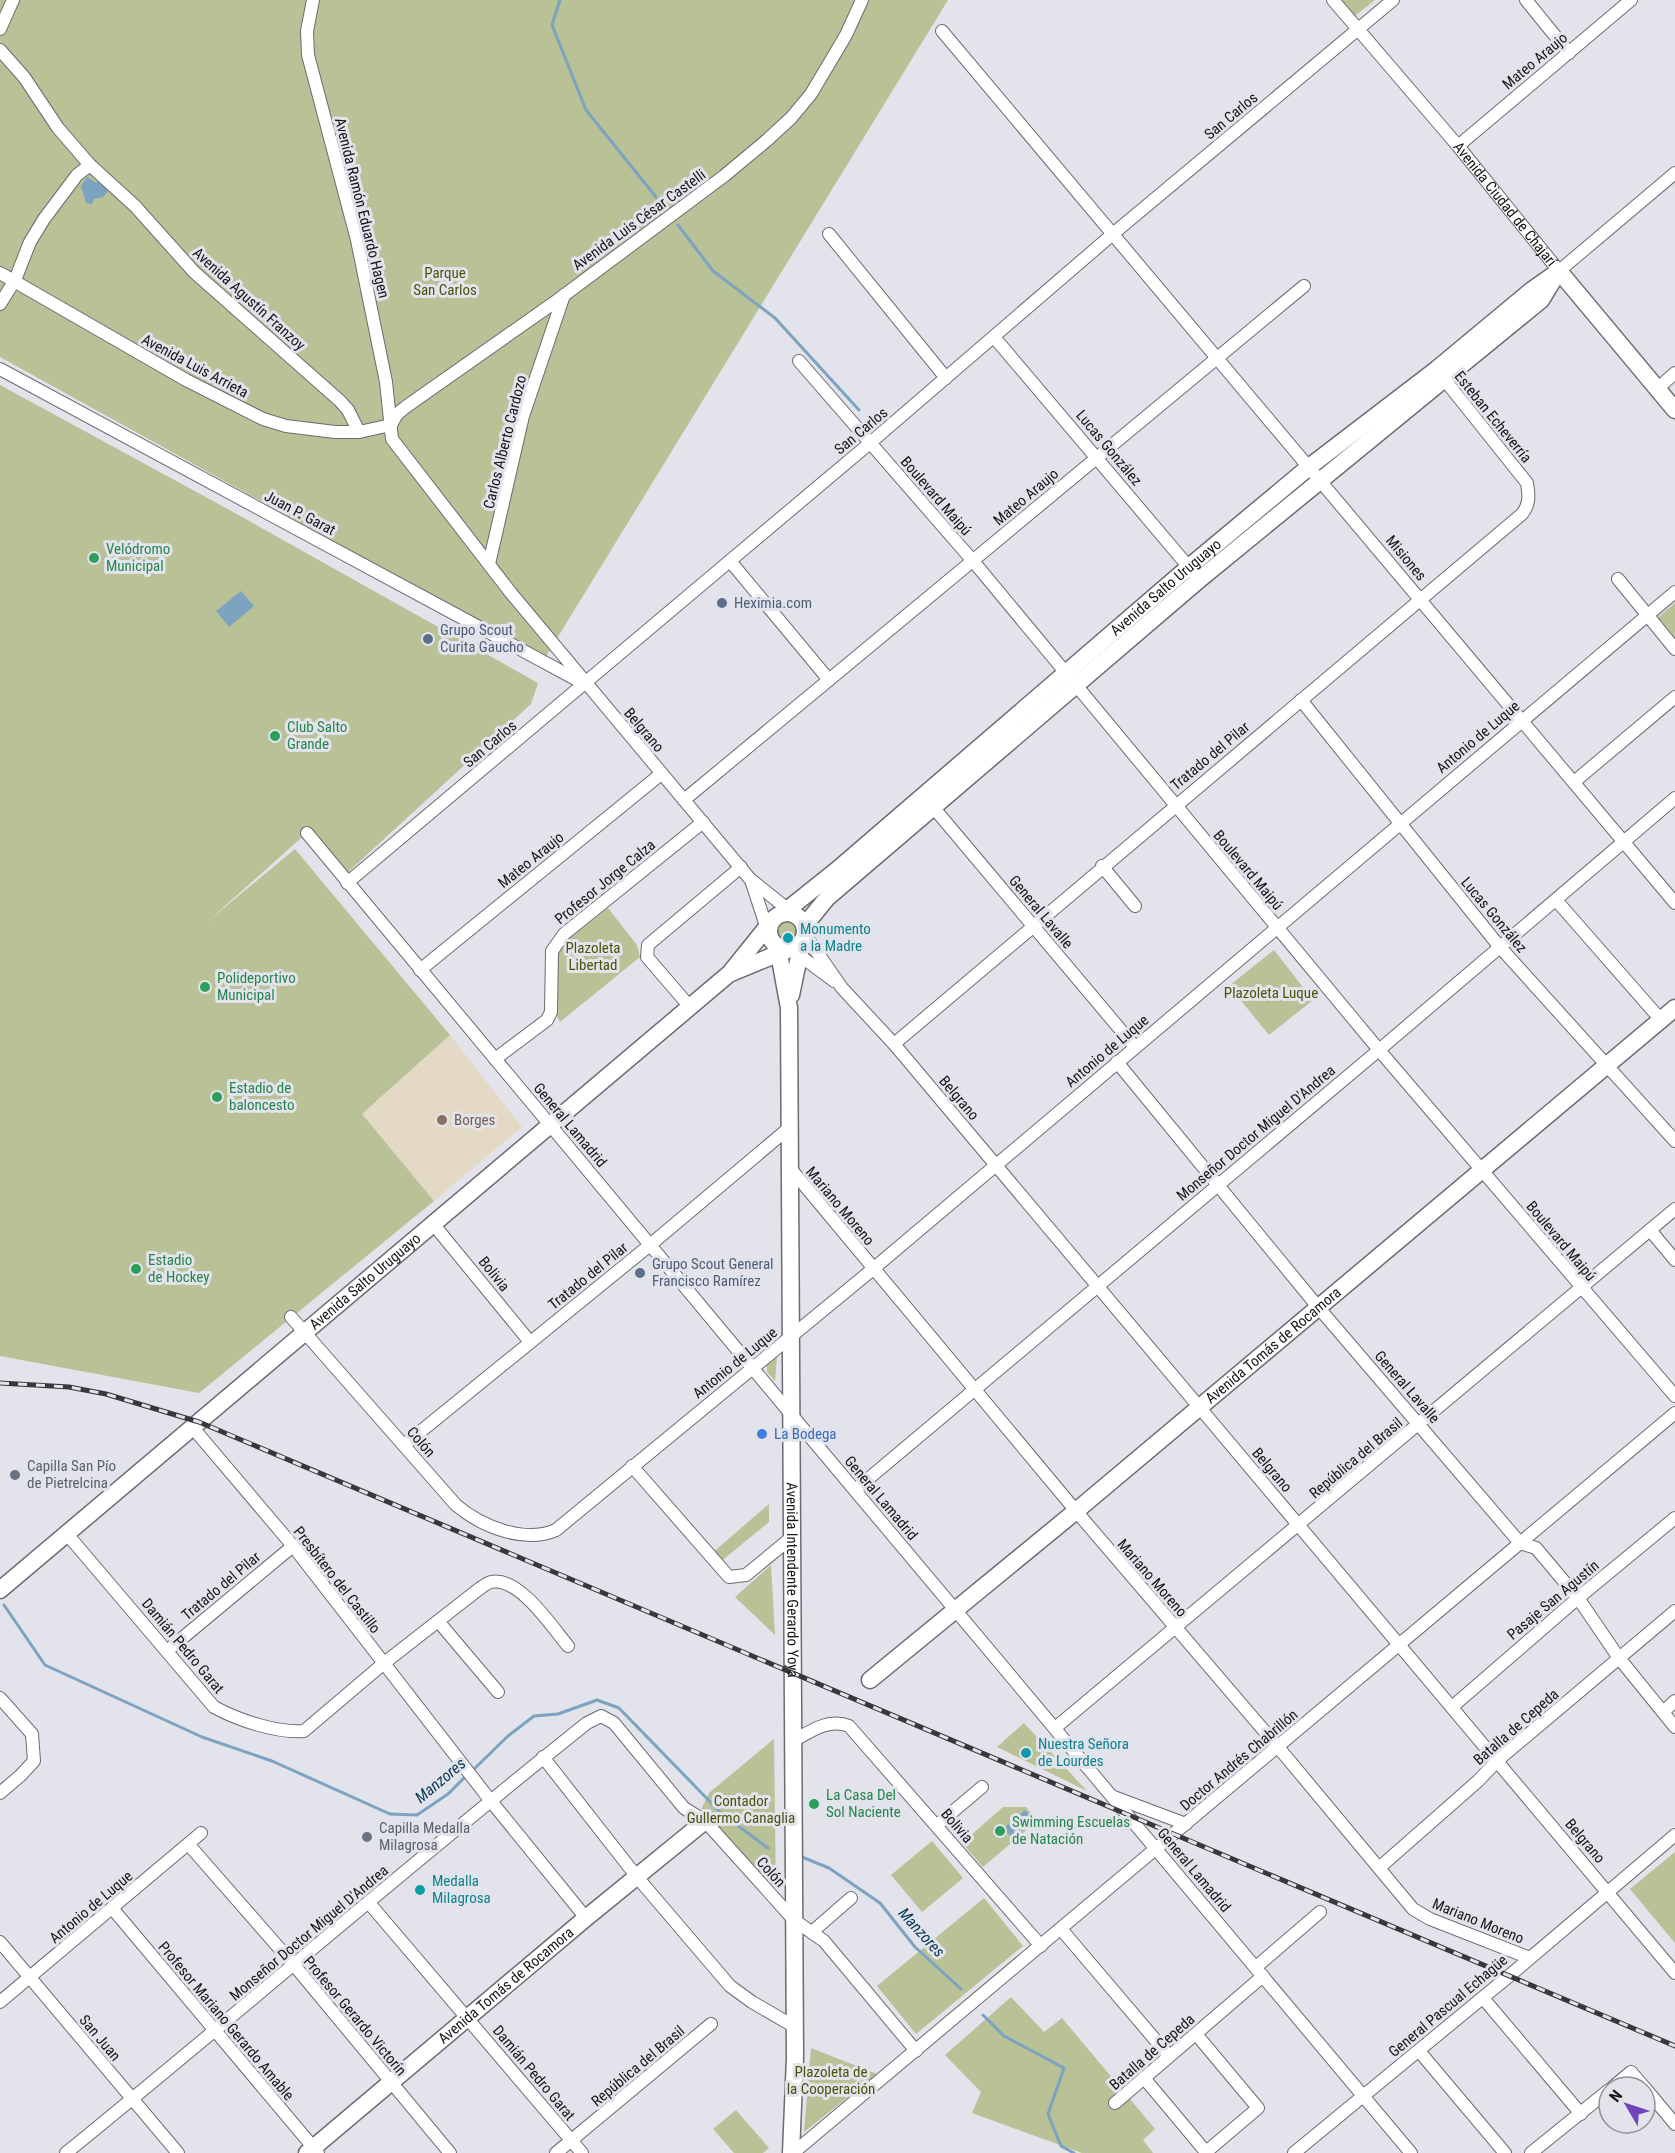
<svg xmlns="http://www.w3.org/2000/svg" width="1675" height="2153" font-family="'Roboto Condensed',sans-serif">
<rect width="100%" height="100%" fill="#e2e3eb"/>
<path fill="#e3d9c4" d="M450 1035 522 1127 434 1201 362 1114Z"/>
<path fill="#b9c196" d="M0 0H948L545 658 0 357Z
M1341 0H1375L1355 16Z
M0 385 235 513 538 683 531 704 348 872 310 830 208 921 295 849 450 1035 362 1114 434 1201 199 1393 0 1356Z
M1675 603V640L1657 618Z
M608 908 637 945 640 957 560 1022 555 1012 556 949Z
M774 931a13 13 0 1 1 26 0a13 13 0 1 1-26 0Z
M1274 950 1313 1000 1269 1035 1229 986Z
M777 1357 775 1381 767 1372V1365Z
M769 1504V1522L719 1563 711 1554Z
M771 1565 775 1635 735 1597Z
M1024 1723 1087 1791 997 1747Z
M774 1739 776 1898 700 1812 709 1793Z
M1003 1807H1026L1037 1821 983 1867 962 1843Z
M932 1841 963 1878 922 1912 891 1875Z
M1675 1852V1943L1630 1889Z
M984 1898 1023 1946 916 2034 877 1986Z
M1011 1997 1044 2032 1062 2018 1155 2129 1143 2140 1153 2153H1082L972 2113 981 2092 945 2055Z
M811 2048 877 2074 804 2132Z
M736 2110 769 2148 763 2153H734L713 2129Z"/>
<path fill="#7ca3c0" d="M87 177 95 182H100L108 191 103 197 94 199 92 204 86 203 81 186Z
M241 591 254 606 229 627 216 611Z
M1025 1810 1034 1820 1012 1838 1004 1828Z"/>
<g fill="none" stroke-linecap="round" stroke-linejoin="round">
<path stroke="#7ca3c0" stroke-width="3" d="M560 0 552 25 586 110 656 197
M678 225 713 271 775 318 859 410
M4 1605 45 1665 202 1737 272 1761 390 1814 417 1815 448 1794 466 1776
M471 1772 508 1736 534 1716 558 1714 597 1700 619 1708 721 1813 768 1848
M802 1857 829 1868 880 1903 915 1947 961 1989
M983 2015 1004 2036 1064 2068 1048 2114 1061 2146 1074 2153"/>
<defs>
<g id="street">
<path d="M313 0 307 31 308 55 357 240 386 382 392 439 511 593 750 879 795 915"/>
<path id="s1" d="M1333 0 1458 146 1559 271 1675 173"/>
<path d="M1526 0 1569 53"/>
<path d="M0 29 13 0"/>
<path d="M942 31 1675 903"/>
<path d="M0 50 24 77 58 128 90 165 135 206 194 272 340 401 348 410 359 432"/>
<path d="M1458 146 1631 0"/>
<path d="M829 234 946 378"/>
<path d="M0 273 186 380 263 419 286 426 335 432H359L391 425"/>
<path d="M0 304 15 280 30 242 44 219 77 175 90 165"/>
<path d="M994 337 1193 572"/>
<path d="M799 361 973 561 1379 1050 1675 1396"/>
<path d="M0 369 581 682"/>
<path d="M1657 389 1675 373"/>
<path d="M391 425 397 414 407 406 555 302 724 176 766 141 791 118 811 94 846 35 862 0"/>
<path d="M730 561 829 680"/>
<path d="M489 564 523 416 564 295"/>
<path d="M1618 579 1675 649"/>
<path d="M1301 700 1499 946 1675 1141"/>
<path d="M1574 782 1675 697"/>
<path d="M684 800 1304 286"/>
<path d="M928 801 1135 1047"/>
<path d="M307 833 790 1413 1411 2153"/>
<path d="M1102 866 1135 906"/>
<path d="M751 880 768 932"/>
<path d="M347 883 870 443 1114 233 1393 0"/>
<path d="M1556 900 1661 1020"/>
<path d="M805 935 842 988 894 1044 1675 1973"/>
<path d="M795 952 834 981"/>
<path d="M420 970 661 774"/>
<path d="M690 1007 647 957 648 945 741 867"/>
<path d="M894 1044 1522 514C1530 504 1529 495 1527 483L1440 374"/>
<path d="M495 1059 547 1020 551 1012 552 951 564 934 703 822"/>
<path d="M1117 1062 1318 1307 1520 1543 1536 1548 1578 1598 1619 1658 1675 1727"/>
<path d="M790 1168 1076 1511 1278 1747 1413 1909 1430 1919 1530 1958"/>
<path d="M434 1225 530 1342"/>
<path d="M1650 1230 1675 1260"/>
<path d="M291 1317 456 1505C481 1526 524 1544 556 1530L873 1269 1675 592"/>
<path d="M193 1428 293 1546 490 1800 586 1918"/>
<path d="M404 1445 650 1245 789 1128"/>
<path d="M632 1466 729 1577 746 1575 791 1538"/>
<path d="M855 1490 1379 1050 1675 798"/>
<path d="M67 1534 214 1707C238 1720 276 1733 304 1731L383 1664 479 1589C482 1587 487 1583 491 1582 519 1576 552 1627 568 1646"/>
<path d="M438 1621 498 1692"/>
<path d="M168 1650 293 1546"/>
<path d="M0 1698 32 1734 34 1761 20 1776 0 1793"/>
<path d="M1452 1707 1578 1598 1675 1518"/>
<path d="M1663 1712 1675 1701"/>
<path d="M1055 1728 1675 1209"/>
<path d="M793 1741C811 1731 829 1718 849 1726L1041 1946"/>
<path d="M543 1757 637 1877 730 1986 752 2002 795 2027"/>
<path d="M1114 1797 1186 1824"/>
<path d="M937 1825 982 1787"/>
<path d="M189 1845 294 1965 450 2153"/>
<path d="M1379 1868 1478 1781 1498 1760 1675 1611"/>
<path d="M369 1903 582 2153"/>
<path d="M112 1908 318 2153"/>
<path d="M1061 1929 1169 2056"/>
<path d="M812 1932 851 1898"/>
<path d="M0 1942 178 2153"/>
<path d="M1256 1967 1320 1912"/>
<path d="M1483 1998 1581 2114"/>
<path d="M0 2002 201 1833"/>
<path d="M1419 2051 1505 2153"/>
<path d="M1144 2078 1206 2152 1258 2108 1196 2034"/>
<path d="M1613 2087 1631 2072 1644 2087"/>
<path d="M1645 2088 1675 2124"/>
<path d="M1115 2103 1263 1976"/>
<path d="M66 2153C241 2011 411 1863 587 1723L601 1716 614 1723 684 1808 705 1821 794 1920 824 1941 916 2051"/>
<path d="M556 2153 711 2024"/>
<path d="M793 2153 1675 1413"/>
<path d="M1294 2153 1509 1976 1675 1835"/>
<path d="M1531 2153 1609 2090"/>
</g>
<g id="secondary">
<path d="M1559 271 1675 410"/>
<circle cx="787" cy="931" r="18"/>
<path id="s2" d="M782 914 837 870 1189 567 1309 467 1437 369 1532 290 1559 271"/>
<path d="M805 930 810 919 827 898 1200 579 1541 300 1555 277"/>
<path id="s3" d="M778 948 789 1008 795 2058 791 2153"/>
<path d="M731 973 787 950"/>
<path d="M791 995 802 942"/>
<path id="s4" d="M0 1590 730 973 771 922"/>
<path id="s5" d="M870 1680 1076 1511 1675 1008"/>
<path id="s6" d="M307 2153 586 1918 705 1821"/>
</g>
</defs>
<use href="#street" stroke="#6b6b72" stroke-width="14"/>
<use href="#secondary" stroke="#6b6b72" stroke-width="19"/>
<use href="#street" stroke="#fff" stroke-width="12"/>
<use href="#secondary" stroke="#fff" stroke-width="16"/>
<defs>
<path id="rail" d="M0 1383 69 1387 106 1394 199 1422 1675 2046"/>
</defs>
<use href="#rail" stroke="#38383c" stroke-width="5"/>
<use href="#rail" stroke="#e2e3eb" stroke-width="3" stroke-dasharray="9" stroke-linecap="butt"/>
</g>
<g fill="#2e9e5b" stroke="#e2e3eb" stroke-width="2">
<circle cx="94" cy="558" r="6"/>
<circle cx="275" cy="736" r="6"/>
<circle cx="205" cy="987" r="6"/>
<circle cx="217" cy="1097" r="6"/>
<circle cx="136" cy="1269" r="6"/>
<circle cx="814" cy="1804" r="6"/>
<circle cx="1000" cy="1831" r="6"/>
</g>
<g fill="#5c6f8a" stroke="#e2e3eb" stroke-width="2">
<circle cx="722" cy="603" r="6"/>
<circle cx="428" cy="639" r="6"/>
<circle cx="640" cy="1273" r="6"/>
</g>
<g fill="#0f9aa8" stroke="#e2e3eb" stroke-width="2">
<circle cx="788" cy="938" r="6"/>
<circle cx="1026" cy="1753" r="6"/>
<circle cx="420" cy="1890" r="6"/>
</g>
<circle fill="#8d6e63" stroke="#e2e3eb" stroke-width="2" cx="442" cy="1120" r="6"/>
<circle fill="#3f7fe0" stroke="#e2e3eb" stroke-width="2" cx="762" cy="1434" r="6"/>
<g fill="#6b7280" stroke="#e2e3eb" stroke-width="2">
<circle cx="15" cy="1475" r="6"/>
<circle cx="367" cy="1837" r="6"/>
</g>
<g text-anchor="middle" stroke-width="6" stroke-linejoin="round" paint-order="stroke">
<g font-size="15" fill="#161619" stroke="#e2e3eb">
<text transform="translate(1535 61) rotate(-40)" y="5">Mateo Araujo</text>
<text transform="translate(1231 116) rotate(-40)" y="5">San Carlos</text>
<text dy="5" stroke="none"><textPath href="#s1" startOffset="267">Avenida Ciudad de Chajarí</textPath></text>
<text transform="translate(362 208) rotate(76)" y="5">Avenida Ramón Eduardo Hagen</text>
<text transform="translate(639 220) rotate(-36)" y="5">Avenida Luis César Castelli</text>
<text transform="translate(249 299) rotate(42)" y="5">Avenida Agustín Franzoy</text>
<text transform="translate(195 366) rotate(28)" y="5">Avenida Luis Arrieta</text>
<text transform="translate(1493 417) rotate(51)" y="5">Esteban Echeverría</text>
<text transform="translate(861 431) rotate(-40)" y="5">San Carlos</text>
<text transform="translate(505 442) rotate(-76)" y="5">Carlos Alberto Cardozo</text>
<text transform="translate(1109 448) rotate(50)" y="5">Lucas González</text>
<text transform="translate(936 496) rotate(49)" y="5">Boulevard Maipú</text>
<text transform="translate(1026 497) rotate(-40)" y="5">Mateo Araujo</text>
<text transform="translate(300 513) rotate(28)" y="5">Juan P. Garat</text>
<text transform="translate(1406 558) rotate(50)" y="5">Misiones</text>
<text dy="5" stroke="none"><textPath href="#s2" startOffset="504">Avenida Salto Uruguayo</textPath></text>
<text transform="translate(644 730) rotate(50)" y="5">Belgrano</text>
<text transform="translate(1478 737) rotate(-40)" y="5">Antonio de Luque</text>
<text transform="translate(490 744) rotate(-40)" y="5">San Carlos</text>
<text transform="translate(1210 756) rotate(-40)" y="5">Tratado del Pilar</text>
<text transform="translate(531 860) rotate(-39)" y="5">Mateo Araujo</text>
<text transform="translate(1248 870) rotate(50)" y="5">Boulevard Maipú</text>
<text transform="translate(605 882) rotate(-39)" y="5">Profesor Jorge Calza</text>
<text transform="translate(1041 912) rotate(50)" y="5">General Lavalle</text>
<text transform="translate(1494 915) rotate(50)" y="5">Lucas González</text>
<text transform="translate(1107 1051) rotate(-40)" y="5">Antonio de Luque</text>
<text transform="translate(959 1098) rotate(50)" y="5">Belgrano</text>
<text transform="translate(570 1125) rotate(50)" y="5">General Lamadrid</text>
<text transform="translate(1256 1133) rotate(-40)" y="5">Monseñor Doctor Miguel D'Andrea</text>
<text transform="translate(840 1206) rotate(50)" y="5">Mariano Moreno</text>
<text transform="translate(1561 1241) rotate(50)" y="5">Boulevard Maipú</text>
<text transform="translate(494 1274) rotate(51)" y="5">Bolivia</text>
<text transform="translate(588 1276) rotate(-39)" y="5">Tratado del Pilar</text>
<text dy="5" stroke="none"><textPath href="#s4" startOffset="478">Avenida Salto Uruguayo</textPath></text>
<text dy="5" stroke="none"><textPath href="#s5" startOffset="524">Avenida Tomás de Rocamora</textPath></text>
<text transform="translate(735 1363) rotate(-39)" y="5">Antonio de Luque</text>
<text transform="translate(1407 1387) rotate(49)" y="5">General Lavalle</text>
<text transform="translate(421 1442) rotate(49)" y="5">Colón</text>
<text transform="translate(1356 1458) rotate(-40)" y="5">República del Brasil</text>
<text transform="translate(1272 1470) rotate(50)" y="5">Belgrano</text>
<text transform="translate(881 1498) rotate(50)" y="5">General Lamadrid</text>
<text transform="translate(1152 1578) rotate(49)" y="5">Mariano Moreno</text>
<text transform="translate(337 1580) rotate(52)" y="5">Presbítero del Castillo</text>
<text dy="5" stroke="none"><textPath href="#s3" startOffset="633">Avenida Intendente Gerardo Yoya</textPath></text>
<text transform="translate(221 1586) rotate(-40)" y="5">Tratado del Pilar</text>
<text transform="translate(1553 1600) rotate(-40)" y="5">Pasaje San Agustín</text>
<text transform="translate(183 1646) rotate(50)" y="5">Damián Pedro Garat</text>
<text transform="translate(1516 1727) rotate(-41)" y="5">Batalla de Cepeda</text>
<text transform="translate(1239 1760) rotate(-40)" y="5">Doctor Andrés Chabrillón</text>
<text transform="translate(957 1826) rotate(49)" y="5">Bolivia</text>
<text transform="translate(1585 1841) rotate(50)" y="5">Belgrano</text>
<text transform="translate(1194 1870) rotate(50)" y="5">General Lamadrid</text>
<text transform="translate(771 1872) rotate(48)" y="5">Colón</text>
<text transform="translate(91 1907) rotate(-40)" y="5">Antonio de Luque</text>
<text transform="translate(1478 1921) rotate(22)" y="5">Mariano Moreno</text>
<text transform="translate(309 1933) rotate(-40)" y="5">Monseñor Doctor Miguel D'Andrea</text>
<text dy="5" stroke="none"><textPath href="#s6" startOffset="260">Avenida Tomás de Rocamora</textPath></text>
<text transform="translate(1448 2006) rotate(-40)" y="5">General Pascual Echagüe</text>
<text transform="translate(355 2016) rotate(50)" y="5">Profesor Gerardo Victorín</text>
<text transform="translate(226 2021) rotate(50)" y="5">Profesor Mariano Gerardo Amable</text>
<text transform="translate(100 2038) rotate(50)" y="5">San Juan</text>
<text transform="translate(1152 2052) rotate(-41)" y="5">Batalla de Cepeda</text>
<text transform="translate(638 2066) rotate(-40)" y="5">República del Brasil</text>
<text transform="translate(534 2073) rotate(50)" y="5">Damián Pedro Garat</text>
</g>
<g font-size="15" fill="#4b530c" stroke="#e2e3eb">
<text x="445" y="278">Parque<tspan x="445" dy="17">San Carlos</tspan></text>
<text x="593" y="953">Plazoleta<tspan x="593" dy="17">Libertad</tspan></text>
<text x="1271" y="998">Plazoleta Luque</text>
<text x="741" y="1806">Contador<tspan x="741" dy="17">Gullermo Canaglia</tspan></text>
<text x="831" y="2077">Plazoleta de<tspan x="831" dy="17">la Cooperación</tspan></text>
</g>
<g font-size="15" fill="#27864d" stroke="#e2e3eb" text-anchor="start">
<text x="106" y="554">Velódromo<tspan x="106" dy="17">Municipal</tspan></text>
<text x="287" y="732">Club Salto<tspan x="287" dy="17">Grande</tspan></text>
<text x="217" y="983">Polideportivo<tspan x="217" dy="17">Municipal</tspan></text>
<text x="229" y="1093">Estadio de<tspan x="229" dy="17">baloncesto</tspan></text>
<text x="148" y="1265">Estadio<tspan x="148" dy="17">de Hockey</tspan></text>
<text x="826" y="1800">La Casa Del<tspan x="826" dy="17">Sol Naciente</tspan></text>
<text x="1012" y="1827">Swimming Escuelas<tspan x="1012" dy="17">de Natación</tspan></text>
</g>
<g font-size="15" fill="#4e5e75" stroke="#e2e3eb" text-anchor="start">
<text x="734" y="608">Heximia.com</text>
<text x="440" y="635">Grupo Scout<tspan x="440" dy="17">Curita Gaucho</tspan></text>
<text x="652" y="1269">Grupo Scout General<tspan x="652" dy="17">Francisco Ramírez</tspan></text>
</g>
<g font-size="15" fill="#0d838f" stroke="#e2e3eb" text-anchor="start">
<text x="800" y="934">Monumento<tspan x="800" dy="17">a la Madre</tspan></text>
<text x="1038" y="1749">Nuestra Señora<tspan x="1038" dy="17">de Lourdes</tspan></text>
<text x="432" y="1886">Medalla<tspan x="432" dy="17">Milagrosa</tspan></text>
</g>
<g font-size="15" fill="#785e54" stroke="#e2e3eb" text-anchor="start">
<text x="454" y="1125">Borges</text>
</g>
<g font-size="15" fill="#366cbe" stroke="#e2e3eb" text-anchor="start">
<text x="774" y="1439">La Bodega</text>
</g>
<g font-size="15" fill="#5b616d" stroke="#e2e3eb" text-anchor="start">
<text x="27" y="1471">Capilla San Pío<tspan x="27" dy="17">de Pietrelcina</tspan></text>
<text x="379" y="1833">Capilla Medalla<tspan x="379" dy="17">Milagrosa</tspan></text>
</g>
<g font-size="16" font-style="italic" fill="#063856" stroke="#e2e3eb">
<text transform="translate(440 1780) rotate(-40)" y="6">Manzores</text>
<text transform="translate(922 1932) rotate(48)" y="6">Manzores</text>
</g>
</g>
<g transform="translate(1627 2105) rotate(309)"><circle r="28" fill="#e2e3eb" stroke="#909197" stroke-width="1.5"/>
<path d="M0-4.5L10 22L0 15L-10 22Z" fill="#6f44bc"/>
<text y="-9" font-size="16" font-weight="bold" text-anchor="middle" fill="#161619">N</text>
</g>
</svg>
